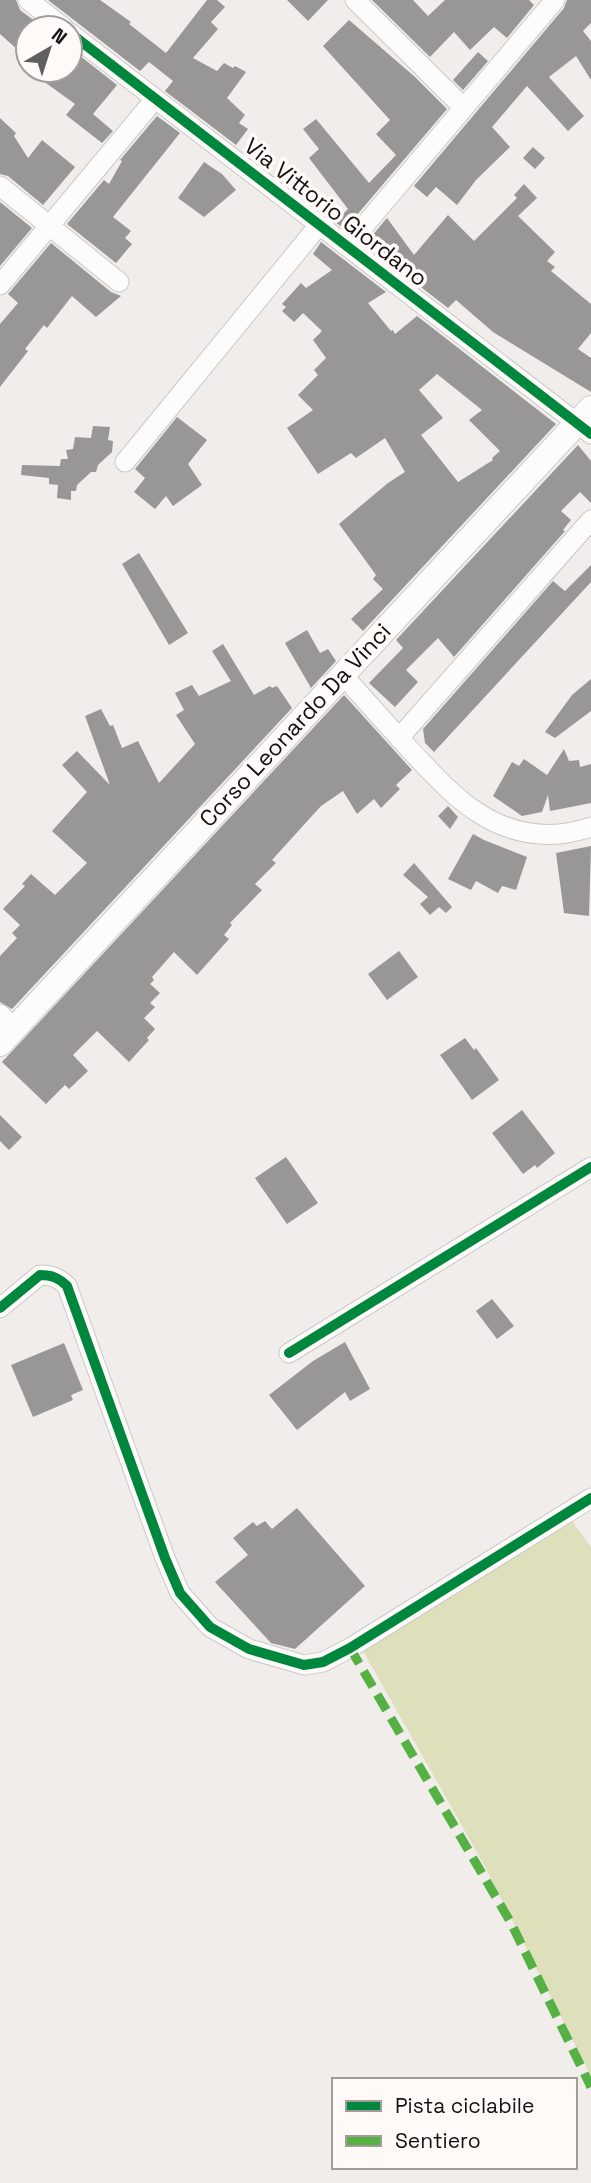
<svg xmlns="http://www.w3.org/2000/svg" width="591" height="2183" font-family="'Space Grotesk',sans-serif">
<rect width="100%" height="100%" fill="#f0edeb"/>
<path fill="#dedfbb" d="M570 1518 591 1547V2076L483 1863 362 1649Z"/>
<path fill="#999796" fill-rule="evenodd" d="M0 0H16L20 10 44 28H28V59L0 34Z
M48 0H100L131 22 129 24 166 53 207 0H217L225 7 211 22 218 29 193 58 217 71 224 63 233 68 235 66 246 72 227 98 245 115 239 123 248 129 236 145 165 91 173 81 149 62 140 71Z
M287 0H328L308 21Z
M372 0H413L428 16 445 0H529L534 5 507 38 494 27 470 50 454 32 430 57Z
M567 0H591V23L583 31 591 41V80L576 56 549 77 584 116 568 131 527 86 492 127 510 147 476 180 457 205 436 187 427 197 414 186 564 8Z
M349 20 415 77 447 109 345 229 335 222 348 209 309 158 319 149 303 129 316 119 369 183 396 155 376 134 390 120 323 46Z
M70 48 117 85 93 114 113 131 102 143 66 115 75 104 39 78 46 70H70Z
M478 52 488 61 463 90 453 80Z
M157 116 180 133 113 217 131 231 125 238 132 244 116 263 67 224 104 180 109 184 122 161 120 160Z
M0 118 16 133 14 136 28 158 42 140 75 167 43 205 8 176 0 174Z
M533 147 545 158 535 169 523 158Z
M204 162 222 174 236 190 204 217 178 198Z
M524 184 537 198 518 216 555 252 547 261 555 267 551 271 591 304V333L578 349 591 358V392L493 332 456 300 448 308 365 244 387 218 414 255 448 215 474 241 517 198 514 195Z
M0 202 32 228 0 266Z
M321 242 386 292 368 303 391 331 393 330 395 334 417 316 556 424 363 631 351 619 383 589 373 579 376 575 339 524 388 483 405 472 385 438 356 458 351 453 318 474 287 428 313 410 298 395 318 375 314 370 326 358 313 340 322 331 303 313 294 322 282 311 286 307 282 304 301 283 306 288 332 270 313 254ZM437 374 482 410 469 420 500 451 492 458 493 460 458 482 421 435 443 418 419 390Z
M51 243 111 292 121 296 96 317 72 296 47 328 44 325 25 349 28 351 0 387V324L18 303 8 294Z
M177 417 207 440 188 464 202 485 173 506 166 496 155 509 134 492 145 478 135 469Z
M93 426 110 427 108 440 113 441 112 452 98 465 96 472H91L77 485 76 491H71V500L57 498 58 485 49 484V478L21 475 22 465 60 466 61 459H68L66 450 73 449 75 437 91 438Z
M578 445 591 461V503L580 492 561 511 571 520 563 530 565 531 454 657 438 638 406 670 418 682 395 707 369 683 403 648 396 640Z
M139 553 188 633 169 645 122 564Z
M591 565V582L434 752 425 743 423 729 553 581 565 591Z
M307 630 320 653 328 649 336 661 311 688 285 643Z
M223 644 254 695 270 686 272 688 277 686 292 708 12 1009 0 1002V956L17 938 12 933 20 925 3 909 25 886 22 884 31 874 55 895 87 863 52 831 87 792 62 765 77 751 110 785 85 716 101 709 110 726 113 725 122 748 138 741 159 783 195 744 176 715 184 710 175 693 192 685 199 696 231 681 212 651Z
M591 679V711L555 738 545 732 572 695Z
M344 695 412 770 396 785 400 789 381 808 374 799 357 814 343 791 321 806 272 860 276 863 255 884 262 890 230 923 232 925 224 935 229 939 197 975 174 952 152 977 154 980 150 984 160 993 150 1003 155 1007 144 1018 155 1029 147 1038 149 1040 129 1062 97 1031 73 1055 88 1071 69 1089 65 1085 46 1104 2 1062Z
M564 749 569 761 579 760 580 767 591 764V803L550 811 548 795 542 812 522 816 493 796 512 762 519 766 524 759 547 775Z
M448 806 458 817 450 829 438 816Z
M473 834 484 840 527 857 516 890 502 886 498 893 476 881 471 890 448 879Z
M591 846 589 916 564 913 556 853Z
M414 863 452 907 446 913 439 907 430 915 420 904 428 897 403 875Z
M399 951 418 977 387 1000 368 974Z
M465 1038 474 1050 476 1048 499 1080 472 1100 440 1055Z
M522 1110 555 1153 537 1168 535 1165 523 1174 492 1133Z
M0 1115 22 1137 9 1150 0 1141Z
M286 1157 318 1203 287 1224 255 1178Z
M492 1299 514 1326 497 1339 476 1311Z
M345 1342 370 1389 350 1401 345 1392 297 1430 269 1395 313 1361Z
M64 1343 83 1390 71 1395 73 1400 33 1417 11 1365Z
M297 1508 365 1586 295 1649 271 1643 215 1582 248 1555 233 1538 253 1522 257 1526 265 1521 272 1529Z"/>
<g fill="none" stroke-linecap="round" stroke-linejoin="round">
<defs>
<path id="minor" d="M28 0 64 28
M355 0 463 107
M70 33 591 434
M0 186 119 282
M347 246 555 0
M0 285 155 99
M125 462 319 225
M342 674C366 701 390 728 414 754 455 798 494 839 559 834 570 833 581 830 591 827
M399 738 591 520
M0 1014 14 1028
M0 1308 40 1275C52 1275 59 1278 67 1286L165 1558 180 1593 210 1627 249 1649 304 1665 323 1662 350 1648 591 1498
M289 1353 591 1167"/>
<path id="major" d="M0 1044 591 408"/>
</defs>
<use href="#minor" stroke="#cbc9c8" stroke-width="21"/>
<use href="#major" stroke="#cbc9c8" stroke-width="26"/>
<use href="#minor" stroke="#fdfcfc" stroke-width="19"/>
<use href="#major" stroke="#fdfcfc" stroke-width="24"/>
<path stroke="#55b144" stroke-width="9" stroke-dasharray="18 9" stroke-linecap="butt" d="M350 1648 511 1923 591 2087"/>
<defs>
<path id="cycleway" d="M70 33 591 434
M0 1308 40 1275C52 1275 59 1278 67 1286L165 1558 180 1593 210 1627 249 1649 304 1665 323 1662 350 1648 591 1498
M289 1353 591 1167"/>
</defs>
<use href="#cycleway" stroke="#fffaf7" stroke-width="15"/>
<use href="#cycleway" stroke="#00873e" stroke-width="10"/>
</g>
<g text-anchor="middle" stroke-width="7" stroke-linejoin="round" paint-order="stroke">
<g font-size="23" fill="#141211" stroke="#fffaf7">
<text transform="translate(336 212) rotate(38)" y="8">Via Vittorio Giordano</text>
<text transform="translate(295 725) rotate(-47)" y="8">Corso Leonardo Da Vinci</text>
</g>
</g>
<rect x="332" y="2078" width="245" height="91" fill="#fffaf7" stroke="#a19d9b" stroke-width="2"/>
<rect x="346" y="2101" width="35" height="10" fill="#00873e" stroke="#a19d9b" stroke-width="2"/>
<text x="395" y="2113" font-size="21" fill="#141211">Pista ciclabile</text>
<rect x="346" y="2136" width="35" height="10" fill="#55b144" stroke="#a19d9b" stroke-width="2"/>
<text x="395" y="2148" font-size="21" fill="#141211">Sentiero</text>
<g transform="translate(49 49) rotate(39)"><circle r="33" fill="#fffaf7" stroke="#a19d9b" stroke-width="2"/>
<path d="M0-5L12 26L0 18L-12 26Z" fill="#615f5d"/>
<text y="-10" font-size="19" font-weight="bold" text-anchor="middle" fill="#141211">N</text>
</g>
</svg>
